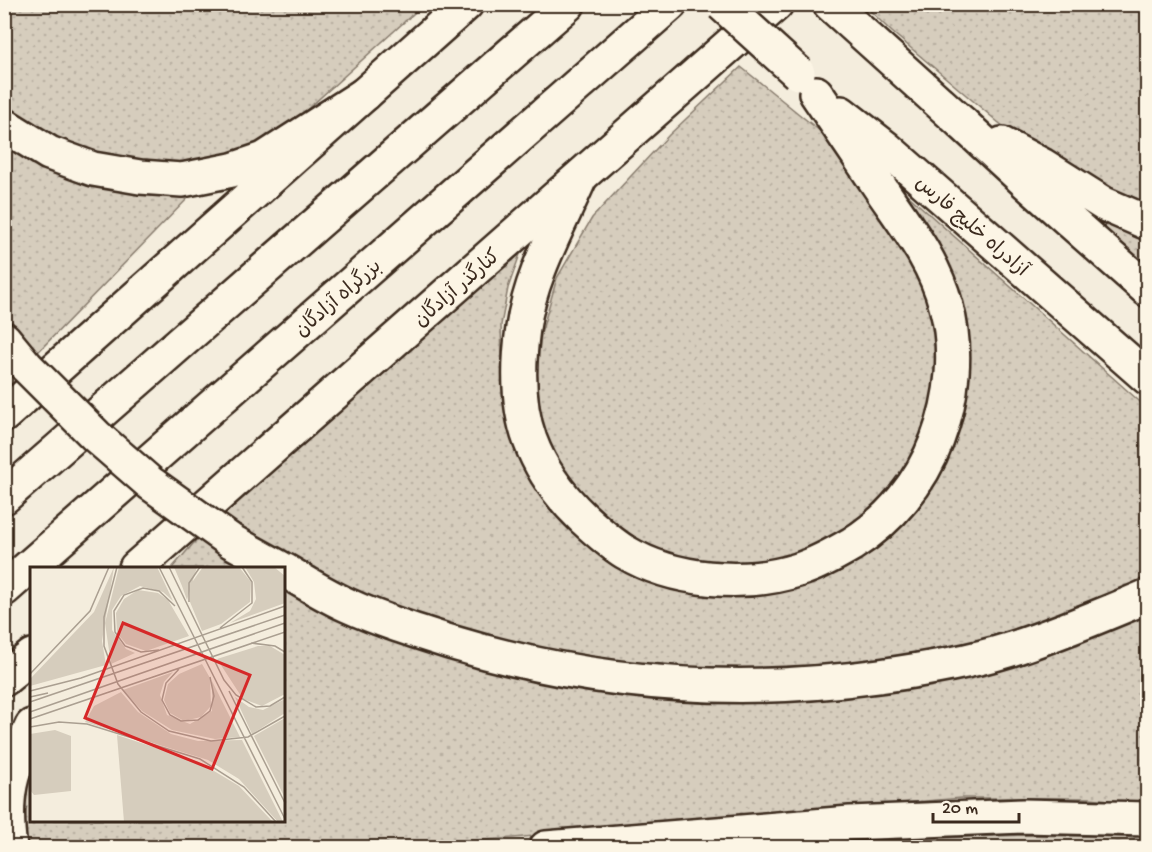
<svg xmlns="http://www.w3.org/2000/svg" width="1152" height="852" font-family="'Gochi Hand','Playpen Sans Arabic',sans-serif">
<defs>
<pattern id="grass-dots" width="8" height="8" patternUnits="userSpaceOnUse" patternTransform="scale(1.5)"><rect width="8" height="8" fill="#d6cdbd"/><path d="M2 2h.1M6 6h.1" fill="none" stroke="#b9b0a2" stroke-width="1.8" stroke-linecap="round"/></pattern>
<pattern id="forest-crowns" width="20" height="18" patternUnits="userSpaceOnUse" patternTransform="scale(1.5)"><rect width="20" height="18" fill="#d6cdbd"/><path d="M2 6a3 3 0 1 1 6 0M12 15a3 3 0 1 1 6 0" fill="none" stroke="#b9b0a2"/></pattern>
</defs>
<rect width="100%" height="100%" fill="#f4eddd"/>
<filter id="ink" filterUnits="userSpaceOnUse"><feTurbulence type="fractalNoise" baseFrequency=".0167" numOctaves="2"/><feDisplacementMap in="SourceGraphic" scale="12" xChannelSelector="R" yChannelSelector="G"/><feConvolveMatrix kernelMatrix="1 2 1 2 8 2 1 2 1" color-interpolation-filters="sRGB"/></filter>
<g filter="url(#ink)">
<path fill="url(#grass-dots)" stroke="#887c6e" stroke-width="1.5" d="M4 5H423L271 142 205 163 153 166 92 153 31 128 5 108Z
M864 5H1147V206L1108 192 1053 161 999 123 892 32Z
M741 67 847 153 926 286 942 364 924 446 865 523 780 564 716 568 645 546 614 526 586 499 562 468 541 423 537 372 541 334 557 278 592 218 669 135Z
M4 145C60 181 126 199 192 194L37 353 5 313Z
M874 165 1147 408V582L992 640 887 662 714 674 529 650 422 621 326 580 214 513 546 220 520 254 508 288 501 325 503 397 512 437 530 477 560 520 598 550 753 593 911 513 958 301 945 256Z
M1059 193 1147 239V271Z
M199 537 252 568H172Z
M284 587 599 691 724 703 826 699 953 682 1058 648 1147 612V804L1090 798H962L676 822 514 838 385 847 15 848 31 750 32 820H284Z"/>
<path fill="url(#forest-crowns)" stroke="#887c6e" stroke-width="1.5" d="M1024 835 1125 837 1147 841V847H759L888 840Z"/>
<g fill="none" stroke-linecap="round" stroke-linejoin="round">
<defs>
<path id="tertiary" d="M10 848C3 796 10 772 32 726"/>
<path id="primary" d="M4 415 466 4
M136 568 776 4
M4 679 32 656"/>
<path id="trunk" d="M830 4 962 123
M4 125 49 153 93 169 140 177 182 180 232 170 264 159 365 94
M4 339 27 367
M4 497 568 4
M231 541 280 568
M284 570C304 582 325 595 347 605 380 620 415 631 450 642 591 685 733 696 879 676 923 670 966 663 1008 650 1056 635 1102 615 1148 596
M4 589 670 4"/>
<path id="motorway" d="M841 113 886 148 1148 378
M962 123 1027 183 1148 290
M1002 144 1042 165 1104 204 1148 223
M580 178C559 226 530 276 523 328 518 365 517 405 530 440 541 470 560 496 583 518 596 530 610 543 625 552 673 581 744 587 798 570 817 564 835 554 852 544 890 520 921 483 937 440 953 398 958 350 946 306 935 263 908 228 883 192 861 159 838 126 816 93
M546 848 850 823 1023 816 1148 819"/>
</defs>
<use href="#tertiary" stroke="#3b2a1e" stroke-width="38"/>
<use href="#primary" stroke="#3b2a1e" stroke-width="38"/>
<use href="#trunk" stroke="#3b2a1e" stroke-width="38"/>
<use href="#motorway" stroke="#3b2a1e" stroke-width="38"/>
<use href="#tertiary" stroke="#fcf5e5" stroke-width="33"/>
<use href="#primary" stroke="#fcf5e5" stroke-width="33"/>
<use href="#trunk" stroke="#fcf5e5" stroke-width="33"/>
<use href="#motorway" stroke="#fcf5e5" stroke-width="33"/>
<defs>
<path id="trunk-bridge" d="M722 4 798 73
M27 367 96 436 150 483 231 541"/>
</defs>
<use href="#trunk-bridge" stroke="#3b2a1e" stroke-width="38" stroke-linecap="butt"/>
<use href="#trunk-bridge" stroke="#fcf5e5" stroke-width="33"/>
</g>
</g>
<g text-anchor="middle" stroke-width="5" stroke-linejoin="round" paint-order="stroke">
<g font-size="20" fill="#3b2a1e" stroke="#fcf5e5">
<text transform="translate(973 225) rotate(41)" y="7">آزادراه خلیج فارس</text>
<text transform="translate(456 287) rotate(-41)" y="7">کنارگذر آزادگان</text>
<text transform="translate(337 297) rotate(-41)" y="7">بزرگراه آزادگان</text>
</g>
</g>
<g transform="translate(30 567)">
<rect width="255" height="255" fill="#f4eddd"/>
<path d="M84 0 72 74 76 98 0 119V112L64 45ZM89 0H127L143 34 133 25 110 19 91 29 82 43V63L96 82 105 86 81 97 75 56ZM144 0H167L157 33 152 19ZM173 0H209L221 15 220 35 191 57 172 64 160 35V18ZM215 0H244L255 9V36L200 56 220 44 226 32 224 15ZM108 23 128 26 138 33 159 69 116 84 96 77 87 66 86 46 94 32ZM228 79H240L255 88V127L232 139 213 132 187 92ZM172 97 180 111 181 139 171 150 154 154 140 146 134 133 138 117 149 107ZM143 105 134 115 130 128 137 148 160 157 182 144V114L210 170 185 172 142 163 112 144 93 123ZM91 125 108 145 141 167 168 174 212 173 253 255H248L209 212 178 193 55 155 64 139ZM205 130 219 140 233 143 255 132V146L222 167ZM255 151V231L224 169Z" fill="#d6cdbd"/>
<path d="M87 168 169 195 209 219 243 255H94Z" fill="#d6cdbd"/>
<path d="M25 163 41 169V224L4 228 0 223V167Z" fill="#d6cdbd"/>
<path fill="none" stroke="#aa9f91" stroke-width="1.5" d="M87 0 74 50V79L88 117 111 145 139 164 181 174 218 170 255 149M129 0 255 252M139 0 194 113 206 128 226 140 240 139 255 130M159 35V16L170 0M190 61 222 36V15L212 0M221 76 245 79 255 85M129 83 111 85 95 79 85 65 84 44 94 28 113 21 129 24 145 39M149 102 136 116 132 133 140 148 151 154 168 153 180 144 184 129 180 110M0 107 60 44 79 0M0 124 51 111 255 39M199 124 255 236M0 130 18 126M0 135 255 48M0 145 255 56M0 152 255 65M0 160 29 155 57 157 170 192 214 220 246 255"/>
<path fill="#d62828" fill-opacity="0.15" stroke="#d62828" stroke-width="3" d="M93 56 220 108 182 202 55 151Z"/>
<rect width="255" height="255" fill="none" stroke="#3b2a1e" stroke-width="3"/>
</g>
<rect width="1152" height="852" fill="none" stroke="#fcf5e5" stroke-width="24"/>
<rect x="12" y="12" width="1128" height="828" fill="none" stroke="#3b2a1e" stroke-width="2" filter="url(#ink)"/>
<path d="M933 813v9h86v-9" fill="none" stroke="#3b2a1e" stroke-width="3"/>
<text x="942" y="813" font-size="18" fill="#3b2a1e" stroke="#fcf5e5" stroke-width="4.5" paint-order="stroke">20 m</text>
</svg>
